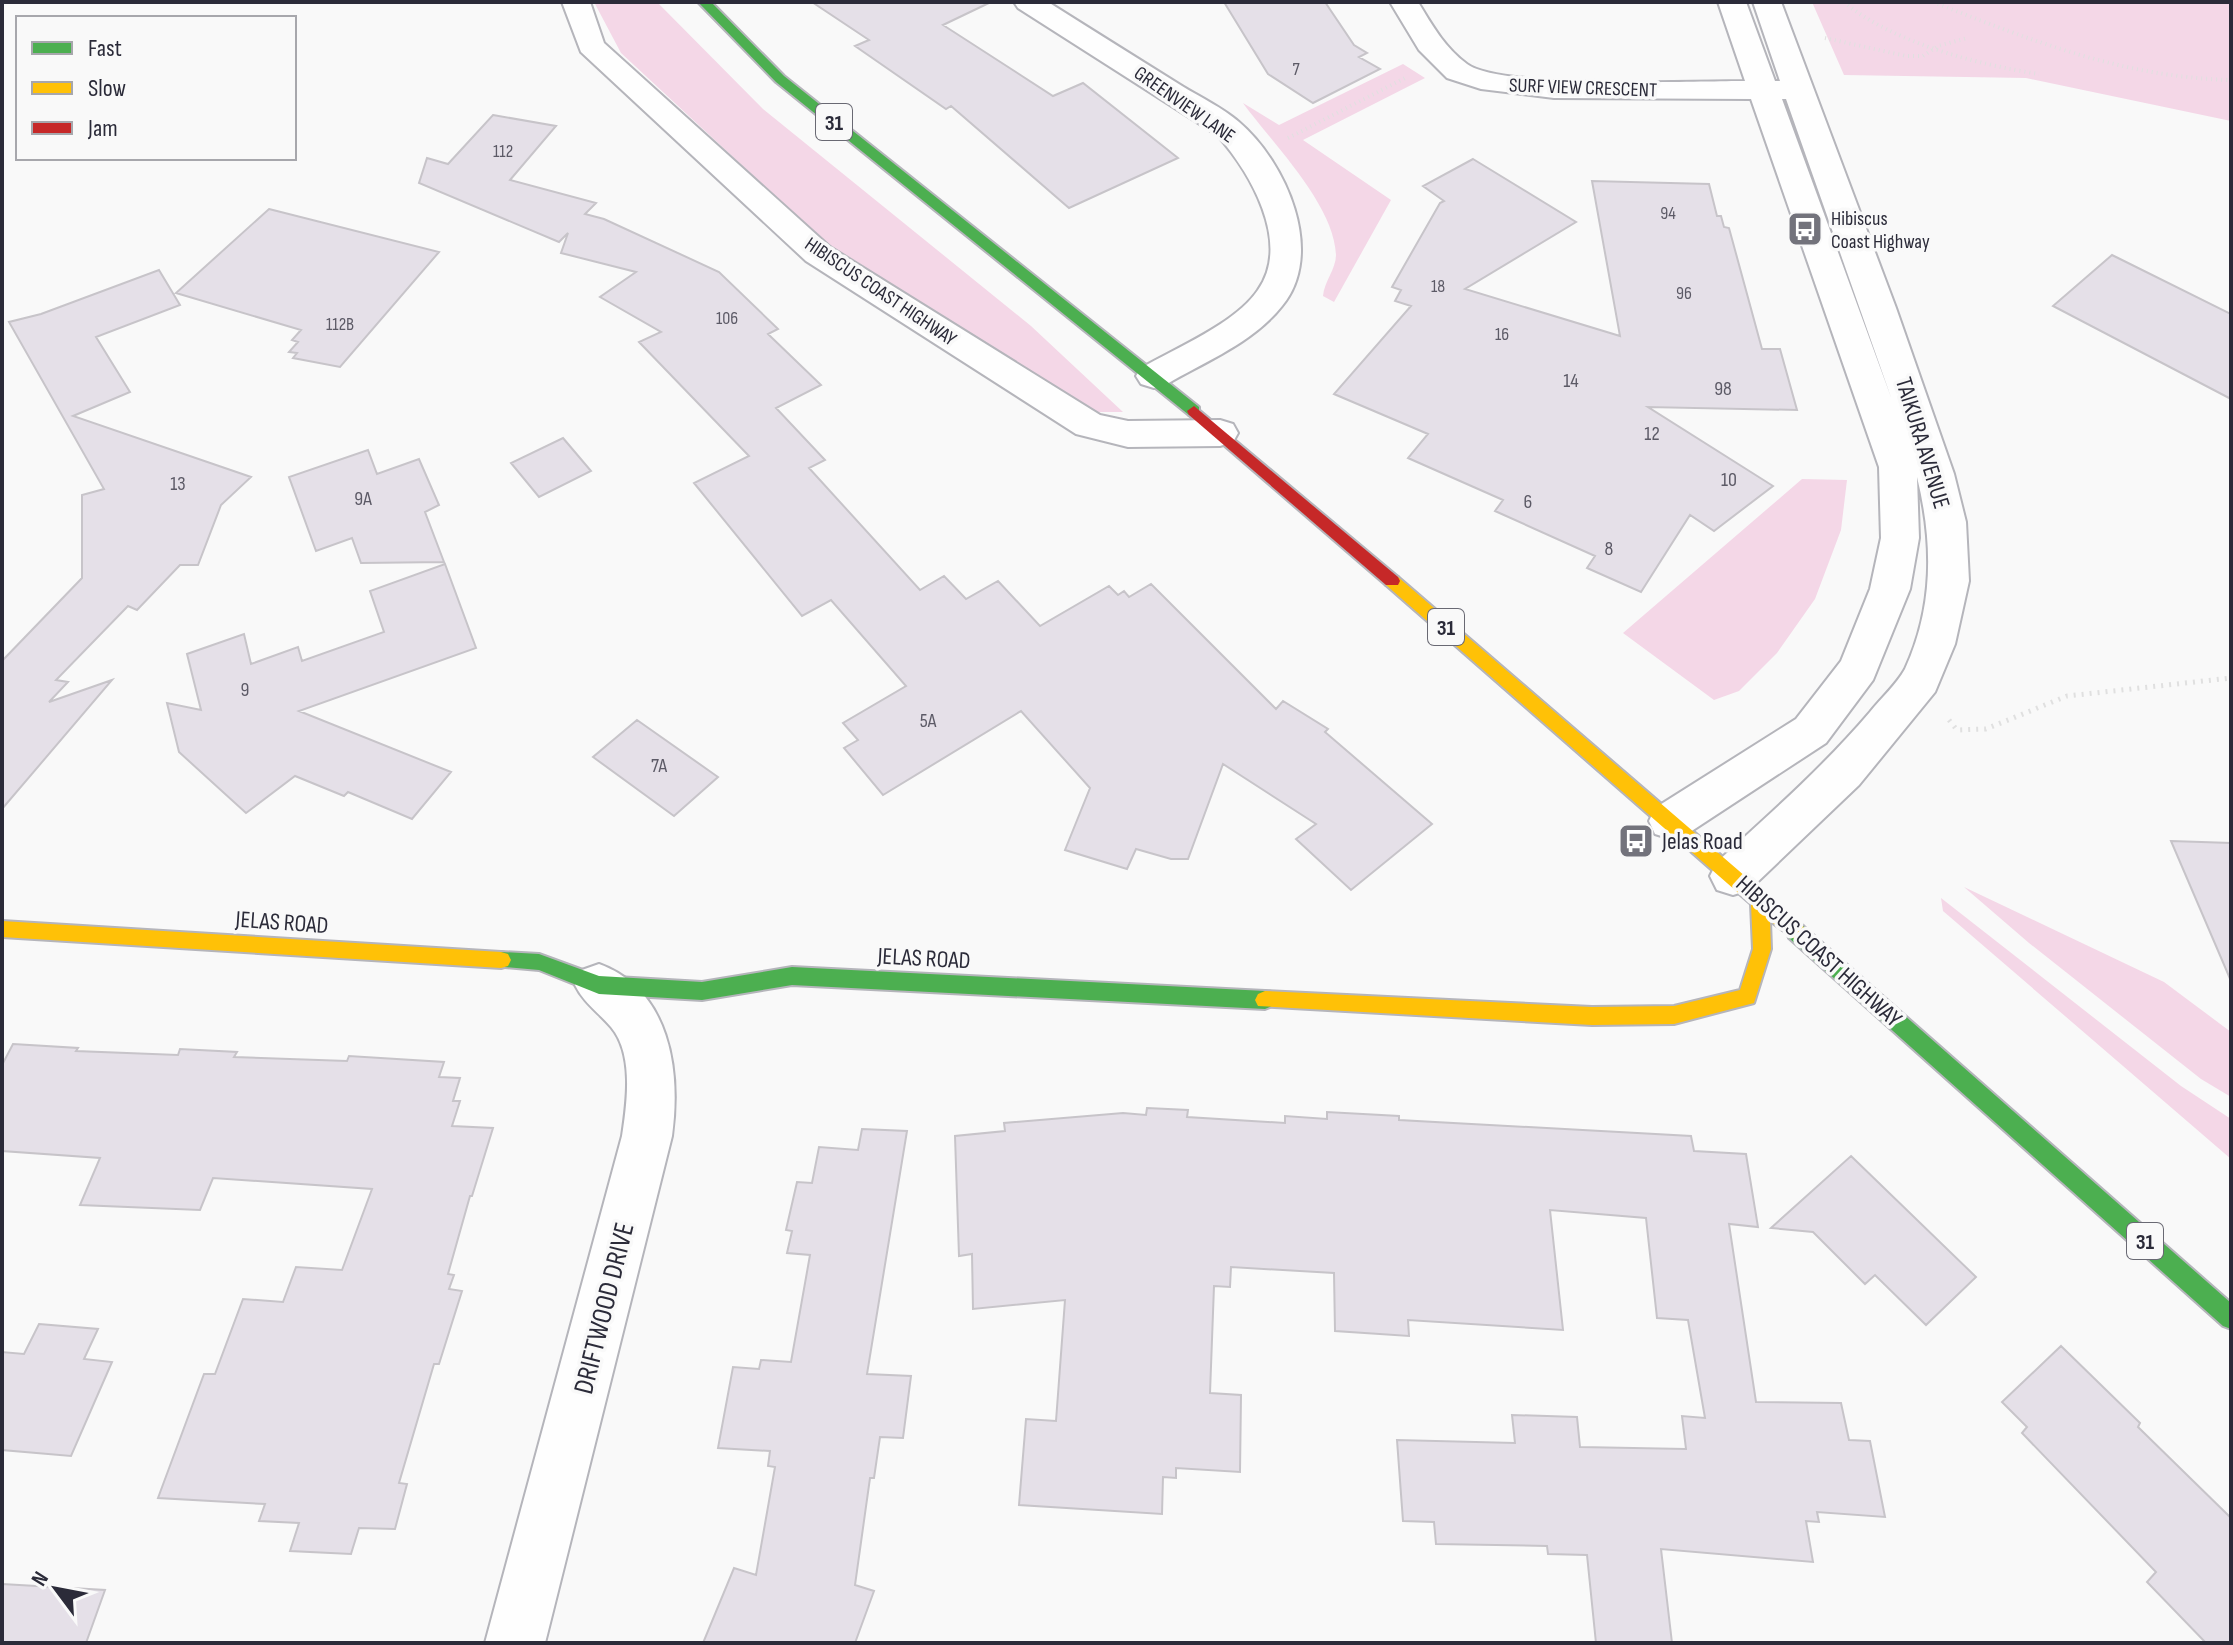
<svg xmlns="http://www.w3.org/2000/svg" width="2233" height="1645" font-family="'Sofia Sans Condensed',sans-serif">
<rect width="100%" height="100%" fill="#f9f9f9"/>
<path fill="#f4d7e7" d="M594 2H657L763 109 1031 326 1123 412H1096L832 249 621 53Z
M1812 2H2231V121L2026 78 1844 75Z
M1403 64 1425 78 1303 140 1391 200 1334 302 1323 296C1324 282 1336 269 1336 255 1334 204 1272 143 1243 103L1279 125Z
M1802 479 1847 480 1841 530 1815 599 1777 653 1739 691 1714 700 1623 633Z
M1964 887 2164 982 2231 1032V1097L2201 1079 2029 943Z
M1941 898 2181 1086 2231 1119V1159L1943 911Z"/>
<path fill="#e5e0e8" stroke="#c7c4c9" stroke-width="2" d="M812 2H991L943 25 1053 96 1083 83 1178 158 1069 208 951 106 946 109 855 46 869 40Z
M1224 2H1325L1354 45 1367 53 1359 57 1380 69 1313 103 1268 74Z
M493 115 556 126 510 180 596 203 585 214 604 219 719 272 778 329 768 334 821 385 776 408 825 460 809 468 920 590 944 576 966 599 998 581 1040 626 1109 586 1118 595 1124 591 1129 597 1151 584 1276 709 1283 701 1328 729 1325 732 1432 824 1351 890 1296 839 1316 824 1223 764 1188 859H1171L1136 849 1127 869 1065 850 1090 788 1021 711 883 795 844 748 858 740 843 723 906 686 831 600 802 616 694 483 749 456 639 342 661 332 600 297 636 272 561 253 568 233 559 242 419 183 427 158 448 164Z
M1473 159 1576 222 1465 289 1620 336 1592 181 1709 184 1717 216H1721L1724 227 1729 228 1762 349H1780L1797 410 1648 407 1773 486 1714 531 1690 515 1641 592 1587 568 1595 556 1495 511 1503 500 1408 458 1428 434 1334 394 1411 306 1395 301 1401 290 1392 287 1440 203 1444 201 1423 186Z
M269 209 439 252 340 367 293 358 297 353 289 352 298 342 292 340 301 330 176 293Z
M2112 255 2231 314V399L2053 306Z
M159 270 180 305 96 337 130 392 73 416 251 477 221 505 198 565H180L137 610 128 606 56 680 68 682 49 702 112 680 2 809V661L82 578V495L104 489 9 322 41 314Z
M563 438 591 471 539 497 511 463Z
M368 450 377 474 419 459 439 505 425 512 444 562 361 563 352 538 316 551 289 477Z
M445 564 476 648 299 711 451 772 412 819 348 792 344 796 295 776 246 813 179 752 167 703 201 710 187 654 244 634 251 664 298 647 302 661 384 632 370 591Z
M637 720 718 777 674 816 593 757Z
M2171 841 2231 843V981Z
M13 1044 78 1048 76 1051 178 1055 180 1049 237 1052 234 1057 347 1061 349 1056 444 1062 439 1077 460 1078 453 1101H460L452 1126 493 1128 472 1196H470L448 1274 454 1275 449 1289 462 1291 439 1364H434L399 1483 407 1484 395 1529 359 1528 351 1554 290 1551 299 1523 259 1521 265 1504 158 1498 204 1374H215L243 1299 283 1302 296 1267 342 1270 372 1189 213 1178 200 1210 80 1205 100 1158 2 1151V1065Z
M1147 1108 1188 1110 1187 1117 1285 1123V1116L1327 1119V1112L1399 1116V1120L1691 1136 1694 1151 1746 1154 1758 1227 1729 1224 1756 1402 1841 1403 1849 1440 1870 1441 1885 1517 1817 1512 1819 1522 1806 1521 1813 1562 1661 1549 1672 1643H1596L1587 1555 1548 1554 1547 1546 1436 1544 1434 1522 1403 1521 1397 1440 1515 1443 1512 1415 1577 1417 1580 1447 1686 1449 1682 1416 1705 1418 1688 1320 1657 1318 1646 1218 1550 1210 1563 1330 1408 1320 1409 1336 1335 1331 1334 1273 1231 1267 1230 1287 1214 1286 1210 1393 1241 1395 1240 1472 1176 1468V1478L1163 1477 1162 1514 1019 1505 1026 1419 1056 1421 1065 1300 973 1309 972 1254 959 1256 955 1136 1005 1131 1004 1123 1123 1113 1146 1115Z
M862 1129 907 1131 867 1374 911 1376 903 1438 880 1437 874 1478H870L855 1585 874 1591 855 1643H703L734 1568 756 1575 775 1467 768 1466 770 1451 718 1448 733 1367 759 1369 761 1360 791 1362 810 1255 787 1253 792 1231 786 1230 797 1182 812 1183 819 1147 858 1150Z
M1851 1156 1976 1277 1926 1325 1875 1275 1865 1284 1813 1232 1771 1228Z
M39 1324 98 1329 84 1359 112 1362 71 1456 2 1450V1352L24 1354Z
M2061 1346 2140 1423 2138 1427 2231 1518V1643H2206L2147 1582 2156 1572 2022 1433 2027 1427 2002 1402Z
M2 1584 105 1590 86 1643H2Z"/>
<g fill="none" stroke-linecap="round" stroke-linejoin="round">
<defs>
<path id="street" d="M562 2H590L604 43 830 247 1100 415 1128 421 1220 420 1233 424 1238 433 1233 442 1220 446 1128 447 1076 434 806 261 581 52Z
M1014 2H1048C1092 30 1137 58 1182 86 1200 97 1223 108 1239 122 1286 162 1326 253 1282 306 1254 342 1205 362 1167 384L1154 388 1141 384 1136 376 1141 368C1176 348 1236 323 1258 290 1292 242 1249 171 1217 135L1018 8Z
M1390 2H1418C1432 25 1445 48 1467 64 1501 89 1694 81 1745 81L1718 2H1746L1775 81H1780L1753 2H1781L1896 308 1954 474 1966 522 1969 581 1955 644 1935 692 1859 785 1749 890 1733 895 1717 890 1710 876 1717 862C1770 814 1823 767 1870 712 1881 698 1897 684 1905 669 1934 606 1933 542 1917 477L1919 538 1910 589 1873 680 1826 743 1687 834 1671 839 1655 834 1649 821 1655 808 1796 719 1841 661 1870 589 1881 538 1879 467 1751 99 1554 98 1481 89 1447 78 1419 50ZM1782 99H1786L1892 400Z
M599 964C670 990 681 1070 672 1136L545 1643H485L622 1136C627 1103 634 1054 611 1027 598 1012 584 1003 575 985L582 970Z"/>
<path id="fast" d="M698 2H711L784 76 1199 407V415H1189L776 82Z
M1796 924 1803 926 2231 1303V1329L2223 1326 1789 938 1787 932 1789 926Z
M501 952 539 954 599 976 702 982 792 967 1265 991 1272 994 1275 1000 1272 1006 1265 1009 792 985 702 1000 599 994 539 970 494 966 491 960 494 954Z"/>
<path id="slow" d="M1392 575 1398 577 1803 926 1805 932 1803 938 1796 940 1770 921 1771 949 1754 1003 1674 1024 1592 1025 1258 1006 1255 1000 1258 994 1265 991 1592 1007 1674 1006 1740 990 1753 949 1751 904 1386 585 1384 581 1386 577Z
M2 921 501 952 508 954 511 960 508 966 501 968 2 937Z"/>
<path id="jam" d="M1194 406 1398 577 1400 581 1398 585H1386L1189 415 1187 411Z"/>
</defs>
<use href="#street" stroke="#b5b5bb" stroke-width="4"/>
<use href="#fast" stroke="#b5b5bb" stroke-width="4"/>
<use href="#slow" stroke="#b5b5bb" stroke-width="4"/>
<use href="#jam" stroke="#b5b5bb" stroke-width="4"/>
<path stroke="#e0e0e0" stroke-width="4" stroke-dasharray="1 4" stroke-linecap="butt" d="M1844 2C1891 42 1979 65 2039 74
M1933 2C2033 41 2122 77 2231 80
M1825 38 1906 56H1923L1938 46 1967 38
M1288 138 1407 77"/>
<path stroke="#e0e0e0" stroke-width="5" stroke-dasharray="2 6" stroke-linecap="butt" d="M1949 720 1957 730 1986 729 2067 696 2231 678"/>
<use href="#street" fill="#fefefe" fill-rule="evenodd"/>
<use href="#fast" fill="#4caf50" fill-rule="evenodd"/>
<use href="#slow" fill="#ffc107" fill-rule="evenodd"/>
<use href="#jam" fill="#c62828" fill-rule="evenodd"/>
</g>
<defs>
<symbol id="bus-square" viewBox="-11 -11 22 22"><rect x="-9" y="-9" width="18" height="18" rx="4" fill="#73737c" stroke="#f9f9f9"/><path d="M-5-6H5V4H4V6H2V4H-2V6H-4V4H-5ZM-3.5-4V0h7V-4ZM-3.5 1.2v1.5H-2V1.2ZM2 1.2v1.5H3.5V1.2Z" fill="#fff"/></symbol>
</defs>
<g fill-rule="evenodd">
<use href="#bus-square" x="1785" y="209" width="40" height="40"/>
<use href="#bus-square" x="1616" y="821" width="40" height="40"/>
</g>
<g text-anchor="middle" stroke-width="7" stroke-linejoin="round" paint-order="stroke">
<g font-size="18" fill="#5c5a66">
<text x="1296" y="75">7</text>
<text x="503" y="157">112</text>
<text x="1668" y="219">94</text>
<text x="1438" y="292">18</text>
<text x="1684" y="299">96</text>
<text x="727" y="324">106</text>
<text x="340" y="330">112B</text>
<text x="1502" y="340">16</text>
</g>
<g font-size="20" fill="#2b2b39" stroke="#f9f9f9">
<text transform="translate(1583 87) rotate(2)" y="7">SURF VIEW CRESCENT</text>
<text transform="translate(1185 104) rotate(35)" y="7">GREENVIEW LANE</text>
<text transform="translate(881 291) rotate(34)" y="7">HIBISCUS COAST HIGHWAY</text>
</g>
<g font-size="20" fill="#2b2b39" stroke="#f9f9f9" text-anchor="start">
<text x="1831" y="225">Hibiscus<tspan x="1831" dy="23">Coast Highway</tspan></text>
</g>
<g font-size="20" fill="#5c5a66">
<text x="1571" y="387">14</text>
<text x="1723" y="395">98</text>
<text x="1652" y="440">12</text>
<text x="1729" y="486">10</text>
<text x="178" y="490">13</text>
<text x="363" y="505">9A</text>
<text x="1528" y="508">6</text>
<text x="1609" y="555">8</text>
<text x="245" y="696">9</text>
<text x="928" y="727">5A</text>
<text x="659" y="772">7A</text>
</g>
<g fill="#f9f9f9" stroke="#696973" stroke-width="2">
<rect x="816" y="104" width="36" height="36" rx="6"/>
<rect x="1428" y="609" width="36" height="36" rx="6"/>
<rect x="2127" y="1223" width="36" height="36" rx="6"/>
</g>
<g font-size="22" font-weight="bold" fill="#2b2b39">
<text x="834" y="130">31</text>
<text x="1446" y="635">31</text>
<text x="2145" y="1249">31</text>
</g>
<g font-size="24" fill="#2b2b39" stroke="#f9f9f9">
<text transform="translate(1923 443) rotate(73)" y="8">TAIKURA AVENUE</text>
<text transform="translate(282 922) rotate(4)" y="8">JELAS ROAD</text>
<text transform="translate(1819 951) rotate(42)" y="8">HIBISCUS COAST HIGHWAY</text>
<text transform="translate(924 958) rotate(3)" y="8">JELAS ROAD</text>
</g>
<g font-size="24" fill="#2b2b39" stroke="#f9f9f9" text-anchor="start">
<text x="1662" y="849">Jelas Road</text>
</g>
<g font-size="28" fill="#2b2b39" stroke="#f9f9f9">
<text transform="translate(603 1308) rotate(-76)" y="10">DRIFTWOOD DRIVE</text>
</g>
</g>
<rect width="2233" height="1645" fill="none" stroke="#2b2b39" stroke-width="8"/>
<rect x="16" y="16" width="280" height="144" fill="#f9f9f9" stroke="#a7a7ac" stroke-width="2"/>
<rect x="32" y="42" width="40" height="12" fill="#4caf50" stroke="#a7a7ac" stroke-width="2"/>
<text x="88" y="56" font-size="24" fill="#2b2b39">Fast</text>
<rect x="32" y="82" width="40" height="12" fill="#ffc107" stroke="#a7a7ac" stroke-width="2"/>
<text x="88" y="96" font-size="24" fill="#2b2b39">Slow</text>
<rect x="32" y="122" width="40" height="12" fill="#c62828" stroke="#a7a7ac" stroke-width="2"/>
<text x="88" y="136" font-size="24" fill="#2b2b39">Jam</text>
<g transform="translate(56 1589) rotate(302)" stroke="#f9f9f9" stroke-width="6" paint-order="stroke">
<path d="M0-6L14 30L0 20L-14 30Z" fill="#2b2b39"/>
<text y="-12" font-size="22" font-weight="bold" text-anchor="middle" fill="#2b2b39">N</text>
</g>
</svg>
